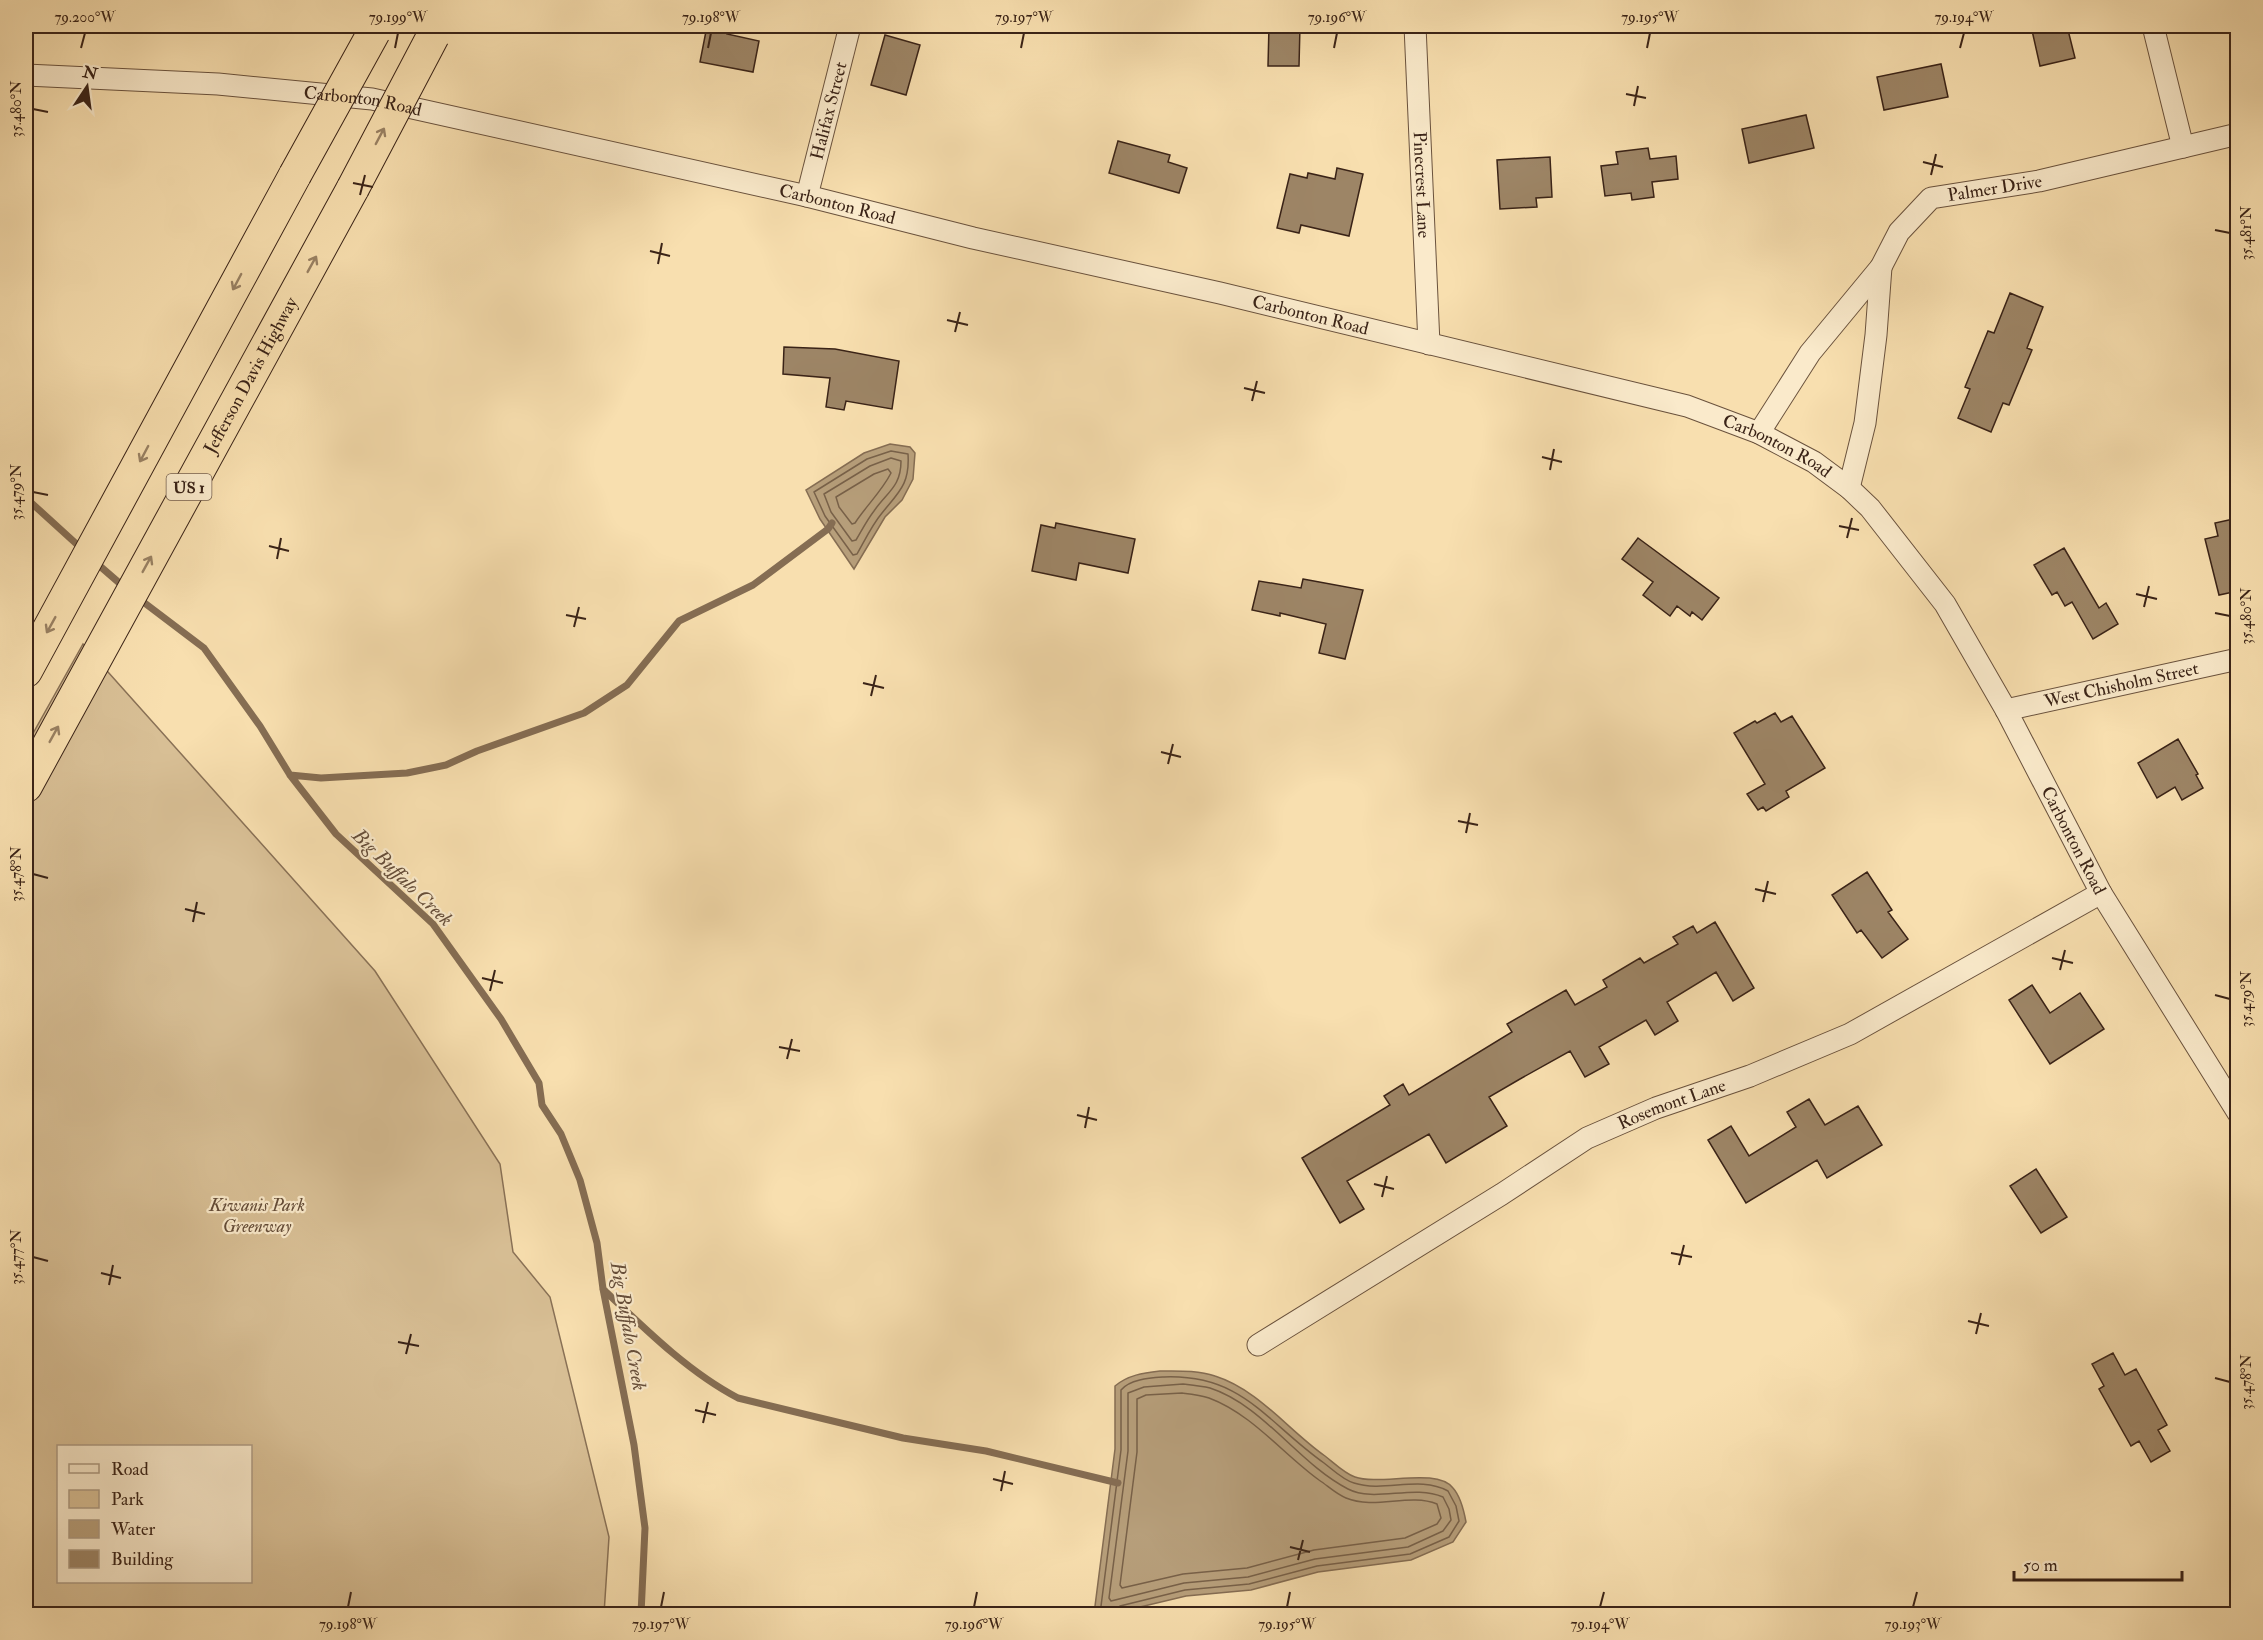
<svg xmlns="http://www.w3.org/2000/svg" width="2263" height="1640" font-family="'IM FELL Double Pica',serif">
<rect width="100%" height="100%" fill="#f8dfaf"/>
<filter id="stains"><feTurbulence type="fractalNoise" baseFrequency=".00333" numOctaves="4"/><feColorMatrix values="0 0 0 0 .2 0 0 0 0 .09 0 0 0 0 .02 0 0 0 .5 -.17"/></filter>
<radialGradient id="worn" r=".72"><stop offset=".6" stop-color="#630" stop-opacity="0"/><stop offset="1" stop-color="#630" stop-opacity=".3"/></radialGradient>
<path fill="#d8bf95" stroke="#897156" stroke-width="1.5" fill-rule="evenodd" d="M83 644 375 971 500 1164 513 1252 550 1297 609 1537 604 1614H26V746ZM58 1446H250V1582H58Z"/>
<path fill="#b79f7b" stroke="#856d53" stroke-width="1.5" d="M890 444 910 447 915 453 913 479 902 500 885 517 854 569 820 519 806 490 864 453Z
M1160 1371C1178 1371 1198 1370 1215 1376 1259 1390 1288 1430 1325 1456 1334 1463 1345 1474 1355 1477 1380 1486 1436 1467 1453 1488 1461 1497 1464 1511 1466 1522L1453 1542 1411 1560 1318 1572 1251 1590 1186 1596 1115 1613 1094 1614 1115 1449V1386C1128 1375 1143 1373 1160 1371Z"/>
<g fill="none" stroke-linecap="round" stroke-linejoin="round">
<path stroke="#786149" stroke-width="1.5" d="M891 451 908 454C910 484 899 492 882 513 872 525 865 540 857 554L853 555 825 516 814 492 867 459Z
M891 458 901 461C901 487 887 492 874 511 867 520 862 530 856 540L852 541 831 512 824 494 870 466Z
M888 469 891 473C882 491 866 506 855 523L852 524 839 507 836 497 874 474Z
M1183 1384C1192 1385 1202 1386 1210 1388 1263 1405 1299 1464 1348 1489 1375 1503 1413 1484 1443 1497L1449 1509 1451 1520 1443 1531 1408 1547 1315 1559 1248 1577 1184 1583 1111 1601 1109 1598 1128 1451V1393L1144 1387Z
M1182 1393C1191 1394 1201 1395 1209 1398 1252 1414 1283 1454 1319 1480 1328 1486 1336 1494 1346 1498 1375 1510 1409 1493 1437 1504L1441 1518 1437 1524 1405 1538 1314 1550 1247 1568 1183 1574 1122 1588 1120 1585 1137 1452V1399L1146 1395Z
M1100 1614 1121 1450V1390C1130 1379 1150 1378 1164 1377 1243 1374 1266 1422 1324 1463 1332 1469 1343 1480 1354 1483 1385 1493 1419 1475 1448 1491L1456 1506 1459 1521 1449 1537 1410 1554 1317 1566 1249 1584 1185 1590 1120 1606 1116 1609V1614"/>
<path stroke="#856d53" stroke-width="7" d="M26 498 82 549
M94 561 124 587
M138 598 204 648 260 726 290 775 336 834 433 924 501 1019 539 1083 542 1105 561 1134 580 1180 597 1243 603 1289 634 1445 645 1528 641 1614
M290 775 321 778 407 773 446 765 477 751 584 713 627 685 679 621 753 585 828 529 832 523
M603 1289C643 1327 688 1372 738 1398L903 1438 986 1451 1118 1483"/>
</g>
<path fill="#9d8566" stroke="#3a2317" stroke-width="1.5" d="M707 26H729L727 34 759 41 753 72 700 62Z
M1269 26H1300L1299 66H1268Z
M2031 26H2067L2075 58 2040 66Z
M885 35 920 45 906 95 871 85Z
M1941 64 1948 97 1884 110 1877 77Z
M1806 115 1814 148 1749 163 1742 129Z
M1118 141 1170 155 1168 162 1187 168 1179 193 1109 173Z
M1648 148 1650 159 1676 156 1678 179 1652 182 1654 197 1632 200 1631 193 1605 196 1601 166 1618 164 1616 152Z
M1550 157 1552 197 1536 198 1537 207 1500 209 1497 160Z
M1337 168 1363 174 1349 236 1301 225 1299 233 1277 228 1290 174 1307 178 1308 173 1335 179Z
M2010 293 2043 307 2027 348 2032 350 2009 405 2003 403 1991 432 1958 418 1970 389 1965 387 1988 331 1994 333Z
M784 347 835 349 899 361 892 409 846 401 844 410 826 407 830 378 783 374Z
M2238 518V591L2219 595 2205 539 2218 536 2215 523Z
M1056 523 1135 539 1128 573 1079 563 1076 580 1032 571 1041 525 1055 528Z
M1638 538 1719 598 1702 620 1692 612 1690 616 1677 606 1670 616 1643 595 1653 582 1622 559Z
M2064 548 2099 608 2106 603 2118 624 2093 639 2072 602 2065 606 2057 592 2052 595 2034 565Z
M1303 579 1363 590 1345 659 1319 653 1326 624 1280 613V616L1252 610 1259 581 1301 588Z
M1775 713 1781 722 1792 716 1825 768 1786 791 1789 797 1766 811 1763 807 1758 810 1747 794 1765 784 1734 733 1755 721 1757 723Z
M2178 739 2198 774 2196 775 2203 788 2182 800 2175 787 2157 798 2138 763Z
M1867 872 1892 910 1888 912 1908 939 1882 958 1861 930 1857 933 1832 895Z
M1715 922 1754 988 1733 1001 1716 972 1667 1002 1678 1021 1655 1035 1646 1020 1599 1047 1609 1064 1585 1077 1570 1051 1520 1079 1489 1097 1507 1126 1446 1163 1429 1134 1347 1181 1364 1209 1340 1223 1302 1158 1390 1105 1384 1096 1403 1084 1409 1095 1512 1032 1507 1024 1566 990 1575 1005 1607 987 1603 980 1640 958 1644 963 1678 944 1673 937 1693 926 1697 933Z
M2032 985 2050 1013 2080 993 2104 1029 2050 1064 2009 1000Z
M1809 1099 1825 1125 1858 1106 1882 1145 1827 1178 1817 1160 1746 1203 1708 1140 1731 1126 1749 1156 1796 1127 1787 1112Z
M2036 1169 2067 1217 2041 1233 2010 1186Z
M2113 1353 2125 1375 2136 1369 2167 1425 2158 1430 2170 1451 2151 1462 2139 1441 2131 1446 2099 1389 2104 1386 2092 1364Z"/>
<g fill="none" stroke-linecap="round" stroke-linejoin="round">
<defs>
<g id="minor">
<path id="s1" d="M1415 26 1429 344"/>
<path d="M2153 26 2183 147"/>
<path id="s2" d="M26 75 218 84 372 99 807 196 973 238 1220 293 1687 406 1759 433 1814 462 1849 488 1870 508 1945 604 2006 710 2101 893 2238 1113"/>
<path id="s3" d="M807 196 850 26"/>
<path id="s4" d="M1759 433 1810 353 1881 267 1899 232 1931 198 2039 181 2238 134"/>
<path d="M1849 488 1865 423 1876 335 1881 267"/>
<path id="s5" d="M2006 710 2238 659"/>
<path id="s6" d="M1258 1345 1502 1194 1587 1138 1656 1108 1750 1076 1850 1034 2101 893"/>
</g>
<g id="highway">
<path d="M26 671 295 175"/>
<path id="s7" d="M26 786 353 188"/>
</g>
</defs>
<use href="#minor" stroke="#6a523d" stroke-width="23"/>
<use href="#highway" stroke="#3a2317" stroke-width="34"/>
<use href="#minor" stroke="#faeacb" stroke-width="21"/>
<use href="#highway" stroke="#f8dfaf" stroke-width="32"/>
<defs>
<path id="highway-bridge" d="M295 175 374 32
M353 188 433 36"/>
</defs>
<use href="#highway-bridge" stroke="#3a2317" stroke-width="34" stroke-linecap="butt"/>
<use href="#highway-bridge" stroke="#f8dfaf" stroke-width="32"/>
</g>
<defs><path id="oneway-shaft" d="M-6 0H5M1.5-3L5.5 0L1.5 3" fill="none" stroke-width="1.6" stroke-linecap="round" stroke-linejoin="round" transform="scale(1.5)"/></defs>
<g stroke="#998163">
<use href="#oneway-shaft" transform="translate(380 136) rotate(-62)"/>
<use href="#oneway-shaft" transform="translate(312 264) rotate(-61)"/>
<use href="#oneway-shaft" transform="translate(237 282) rotate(118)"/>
<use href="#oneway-shaft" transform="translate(144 454) rotate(118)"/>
<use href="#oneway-shaft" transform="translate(147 564) rotate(-61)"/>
<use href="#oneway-shaft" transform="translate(51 625) rotate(119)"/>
<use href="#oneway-shaft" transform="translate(54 734) rotate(-61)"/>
</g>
<path fill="none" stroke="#3a2317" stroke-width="2" d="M81 48 85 33M395 48 398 33M708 48 711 33M1021 48 1024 33M1334 48 1337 33M1647 48 1650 33M1960 48 1964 33M1626 94 1646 98M1634 106 1638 86M33 109 48 112M1923 162 1943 167M1931 175 1936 154M353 183 373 187M360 195 365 175M2215 230 2230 233M650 251 670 256M658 264 662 243M947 320 968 325M955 332 960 312M1244 388 1265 393M1252 401 1257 381M1542 457 1562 462M1550 470 1554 449M33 492 48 495M1839 526 1859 530M1847 538 1852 518M269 546 289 551M277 559 281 538M2136 594 2157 599M2144 607 2149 586M2215 613 2230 616M566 615 586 619M574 627 579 607M863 683 884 688M871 696 876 675M1161 752 1181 757M1168 764 1173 744M1458 821 1478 825M1466 833 1470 813M33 874 48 878M1755 889 1776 894M1763 902 1768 881M185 909 205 914M193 922 197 902M2052 958 2073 963M2060 970 2065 950M482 978 503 983M490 991 495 970M2215 995 2230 999M779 1047 800 1051M787 1059 792 1039M1077 1115 1097 1120M1085 1128 1089 1107M1374 1184 1394 1189M1382 1197 1387 1176M1671 1253 1692 1257M33 1257 48 1261M1679 1265 1684 1245M101 1273 121 1278M109 1285 113 1265M1968 1321 1989 1326M1976 1334 1981 1313M398 1342 419 1346M406 1354 411 1334M2215 1378 2230 1382M695 1410 716 1415M703 1423 708 1402M993 1479 1013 1484M1001 1491 1005 1471M1290 1547 1310 1552M1298 1560 1303 1540M348 1607 351 1592M661 1607 664 1592M974 1607 977 1592M1287 1607 1290 1592M1600 1607 1604 1592M1913 1607 1917 1592"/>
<g text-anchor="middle" stroke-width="4.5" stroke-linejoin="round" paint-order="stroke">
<rect fill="#faeacb" stroke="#745f4d" stroke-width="1.5" x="166.5" y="474" width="45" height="26" rx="4.5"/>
<g font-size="16" font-weight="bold" fill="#3a2317">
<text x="189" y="493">US 1</text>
</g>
<g font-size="18" fill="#3a2317" stroke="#faeacb">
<text dy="6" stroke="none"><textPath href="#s2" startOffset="338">Carbonton Road</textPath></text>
<text dy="6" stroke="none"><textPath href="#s3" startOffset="88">Halifax Street</textPath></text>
<text dy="6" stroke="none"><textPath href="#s1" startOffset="159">Pinecrest Lane</textPath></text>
<text dy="6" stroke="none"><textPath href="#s4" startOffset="357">Palmer Drive</textPath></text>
<text dy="6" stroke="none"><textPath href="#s2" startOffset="824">Carbonton Road</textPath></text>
<text dy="6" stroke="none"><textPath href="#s2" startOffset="1310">Carbonton Road</textPath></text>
<text dy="6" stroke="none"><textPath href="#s7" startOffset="468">Jefferson Davis Highway</textPath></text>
<text dy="6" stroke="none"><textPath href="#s2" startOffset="1796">Carbonton Road</textPath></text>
<text dy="6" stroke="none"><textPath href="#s5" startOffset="118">West Chisholm Street</textPath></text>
<text dy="6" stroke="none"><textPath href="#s2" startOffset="2300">Carbonton Road</textPath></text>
<text dy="6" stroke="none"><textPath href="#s6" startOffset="480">Rosemont Lane</textPath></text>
</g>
<g font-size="18" font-style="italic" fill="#624a36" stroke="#faeacb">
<text x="257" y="1211">Kiwanis Park<tspan x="257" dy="21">Greenway</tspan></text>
</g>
<g font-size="20" font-style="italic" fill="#664e3a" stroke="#faeacb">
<text transform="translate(403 877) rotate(44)" y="7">Big Buffalo Creek</text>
<text transform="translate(629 1326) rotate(80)" y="7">Big Buffalo Creek</text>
</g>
</g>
<rect width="2263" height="1640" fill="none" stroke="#f8dfaf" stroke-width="66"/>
<rect x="57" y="1445" width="195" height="138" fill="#faeacb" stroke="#ad9a83" stroke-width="1.5"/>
<rect x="69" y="1464" width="30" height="9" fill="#faeacb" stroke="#ad9a83" stroke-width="1.5"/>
<text x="111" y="1475" font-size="18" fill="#3a2317">Road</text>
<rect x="69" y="1490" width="30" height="18" fill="#d8bf95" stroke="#ad9a83" stroke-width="1.5"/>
<text x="111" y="1505" font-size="18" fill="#3a2317">Park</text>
<rect x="69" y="1520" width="30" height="18" fill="#b79f7b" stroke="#ad9a83" stroke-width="1.5"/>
<text x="111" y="1535" font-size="18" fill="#3a2317">Water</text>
<rect x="69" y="1550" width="30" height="18" fill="#9d8566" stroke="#ad9a83" stroke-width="1.5"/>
<text x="111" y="1565" font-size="18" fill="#3a2317">Building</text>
<g transform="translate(87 87) rotate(13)" stroke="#faeacb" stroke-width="4.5" paint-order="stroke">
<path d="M0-4.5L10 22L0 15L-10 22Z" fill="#3a2317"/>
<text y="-9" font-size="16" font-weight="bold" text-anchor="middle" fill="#3a2317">N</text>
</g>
<path d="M2014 1571v9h168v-9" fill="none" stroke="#3a2317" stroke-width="3"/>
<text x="2023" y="1571" font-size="18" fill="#3a2317" stroke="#faeacb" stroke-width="4.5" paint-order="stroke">50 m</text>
<rect x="33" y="33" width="2197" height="1574" fill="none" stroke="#3a2317" stroke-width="2"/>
<g font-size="15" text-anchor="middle" fill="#3a2317">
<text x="85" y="22">79.200°W</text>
<text x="398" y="22">79.199°W</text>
<text x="711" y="22">79.198°W</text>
<text x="1024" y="22">79.197°W</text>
<text x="1337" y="22">79.196°W</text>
<text x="1650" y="22">79.195°W</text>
<text x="1964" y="22">79.194°W</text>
<text transform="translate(16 109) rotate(-90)" y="5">35.480°N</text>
<text transform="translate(2246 233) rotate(-90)" y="5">35.481°N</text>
<text transform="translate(16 492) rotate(-90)" y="5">35.479°N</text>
<text transform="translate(2246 616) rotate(-90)" y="5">35.480°N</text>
<text transform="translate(16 874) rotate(-90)" y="5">35.478°N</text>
<text transform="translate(2246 999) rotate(-90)" y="5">35.479°N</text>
<text transform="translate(16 1257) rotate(-90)" y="5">35.477°N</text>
<text transform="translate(2246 1382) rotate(-90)" y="5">35.478°N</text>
<text x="348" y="1629">79.198°W</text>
<text x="661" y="1629">79.197°W</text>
<text x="974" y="1629">79.196°W</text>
<text x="1287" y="1629">79.195°W</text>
<text x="1600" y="1629">79.194°W</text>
<text x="1913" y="1629">79.193°W</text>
</g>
<rect width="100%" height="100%" filter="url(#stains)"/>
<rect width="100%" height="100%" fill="url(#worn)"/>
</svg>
